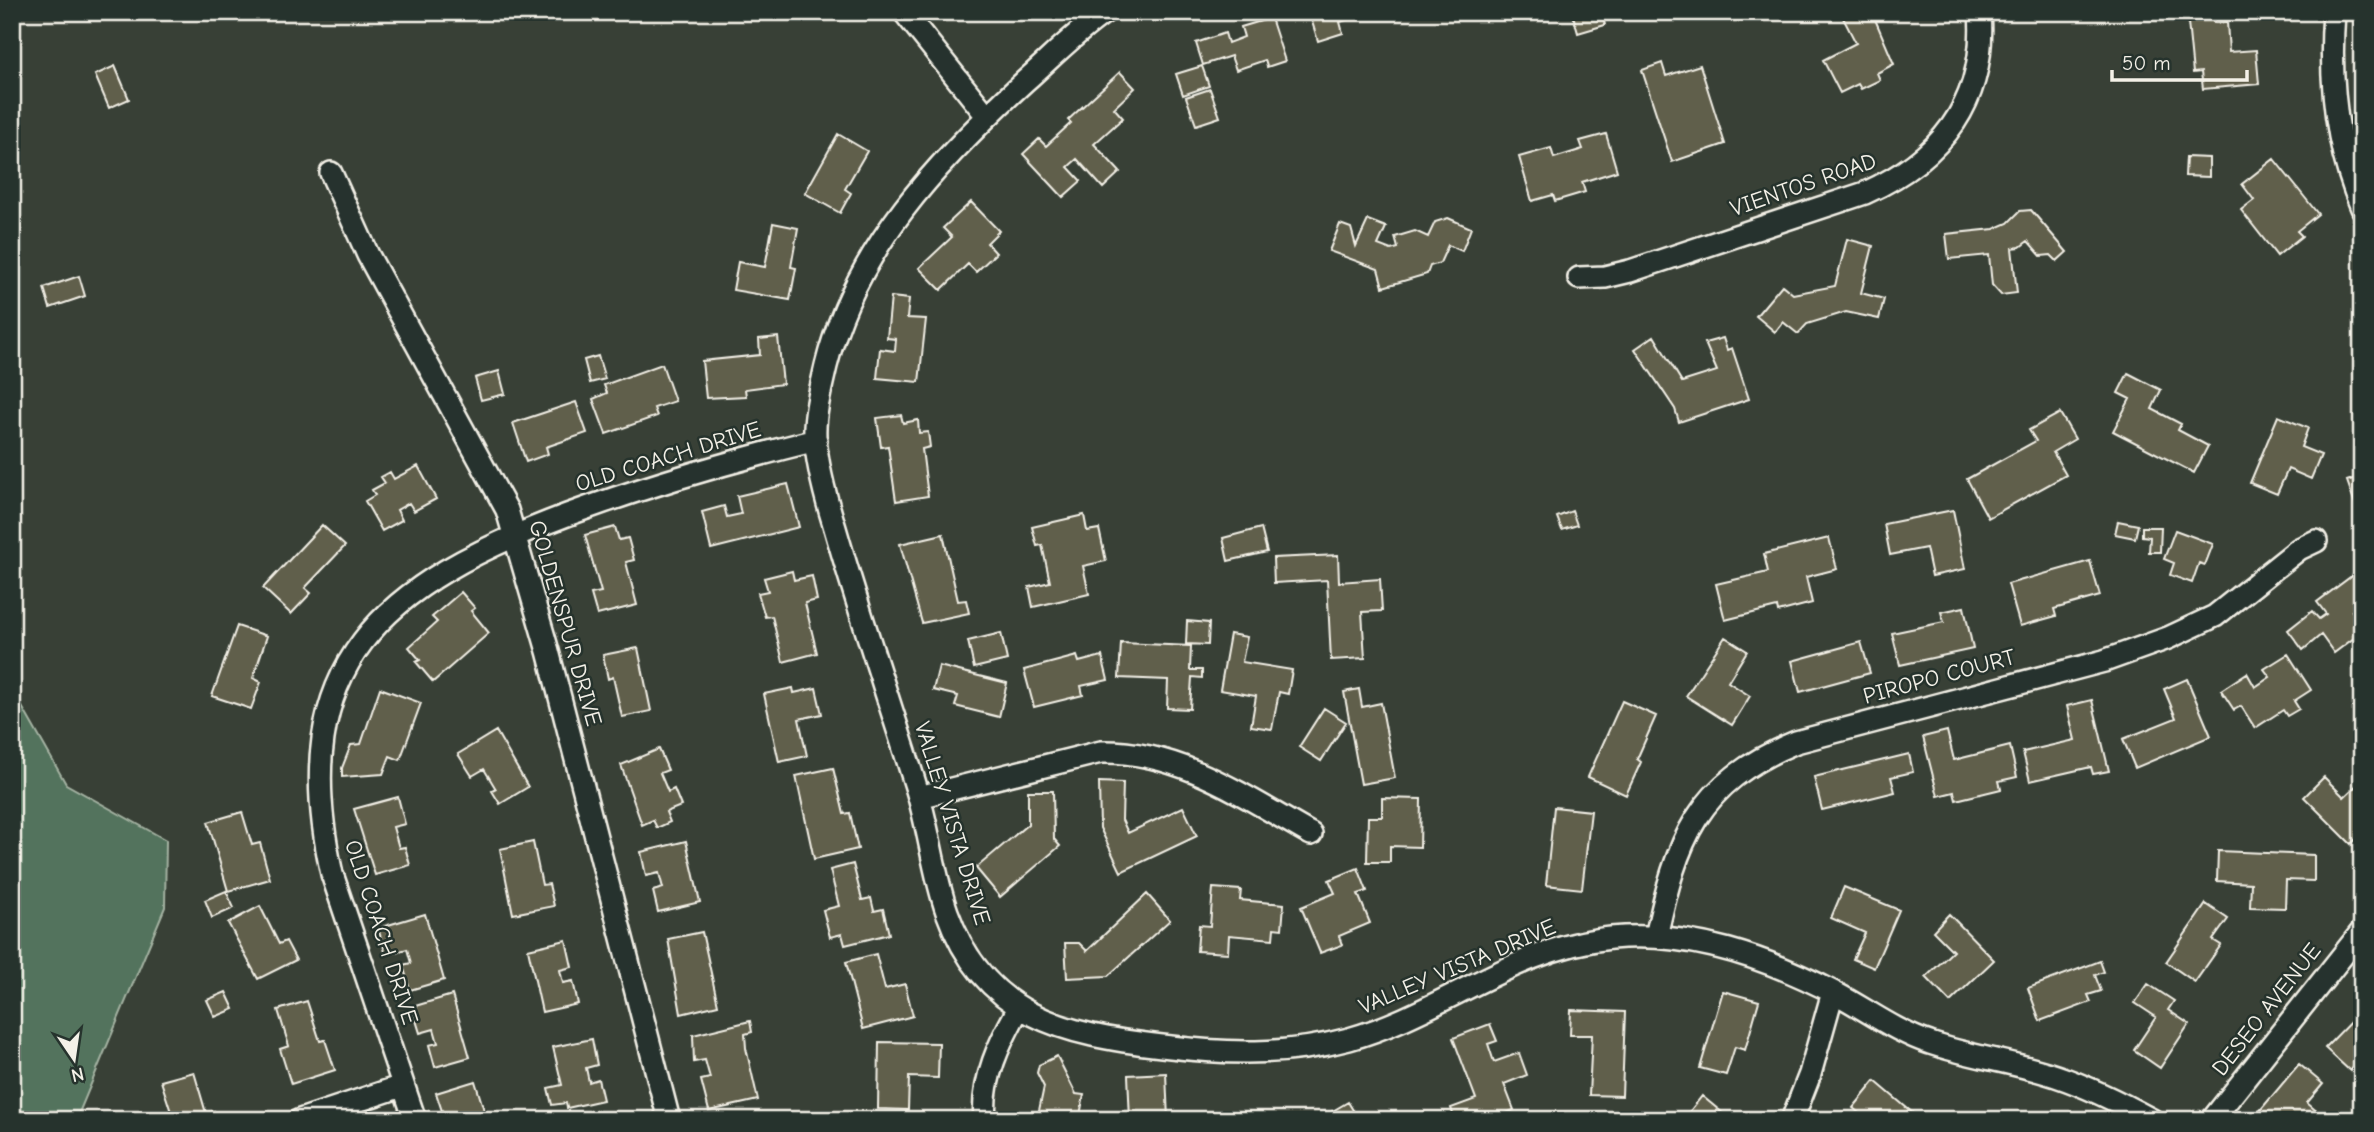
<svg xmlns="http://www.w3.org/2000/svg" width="2374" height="1132" font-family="'Comic Neue',sans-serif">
<rect width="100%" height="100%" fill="#384036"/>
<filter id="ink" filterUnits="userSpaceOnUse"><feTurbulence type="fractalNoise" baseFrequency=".0143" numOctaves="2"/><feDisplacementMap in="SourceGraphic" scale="14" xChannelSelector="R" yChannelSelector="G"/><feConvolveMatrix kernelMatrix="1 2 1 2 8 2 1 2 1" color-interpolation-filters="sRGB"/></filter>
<g filter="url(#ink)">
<path fill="#53735d" stroke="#a4b2a2" stroke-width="2" d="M12 689 66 784 166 840 165 907 76 1120H12Z"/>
<path fill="#615f4b" stroke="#f4f1e8" stroke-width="2" d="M1309 12H1371L1340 22 1343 33 1318 41Z
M1572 12H1602L1605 25 1578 33Z
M1840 12H1872L1894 64 1877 73 1880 80 1861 89 1858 84 1840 93 1823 60 1856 43Z
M2187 12H2213L2214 23 2227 22 2229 52 2256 50 2259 84 2203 89 2201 72 2193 73Z
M1271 18 1285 61 1267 67 1265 60 1236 70 1231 56 1203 65 1196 43 1225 33 1228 43 1244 37 1241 27Z
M1662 63 1666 76 1700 65 1725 144 1672 162 1642 70Z
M115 66 129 99 109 108 95 75Z
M1202 66 1209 86 1183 95 1176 74Z
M1120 72 1135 88 1114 108 1123 118 1094 144 1120 172 1103 188 1077 159 1068 167 1081 181 1063 197 1023 154 1039 139 1046 146 1071 123 1068 120Z
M1210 89 1220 117 1196 125 1186 97Z
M838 134 867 151 845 189 851 193 840 213 805 193Z
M1606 134 1617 171 1582 182 1585 192 1555 201 1553 195 1532 201 1519 157 1551 148 1554 158 1583 149 1580 141Z
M2186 157 2209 158V177L2185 176Z
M2274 159 2318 214 2297 231 2302 236 2277 256 2241 210 2254 200 2242 184Z
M971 202 999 231 987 243 996 253 976 272 968 264 941 290 919 268 952 237 943 228Z
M2031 210 2067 252 2057 261 2051 255 2041 256 2028 241 2020 247 2012 248 2017 293 2001 295 1992 285 1989 255 1949 259 1946 234 1994 229 2008 223 2020 211Z
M1448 218 1471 228 1462 251 1448 245 1440 263 1430 266 1427 274 1383 287 1378 269 1329 251 1340 224 1351 228 1356 246 1368 220 1386 227 1378 245 1391 250 1398 248 1395 237 1415 231 1428 237 1435 222Z
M773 223 798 228 791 267 796 268 790 300 733 290 738 262 765 267Z
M1847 239 1873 246 1861 293 1884 299 1879 319 1846 312 1807 324 1798 334 1783 322 1775 332 1756 316 1782 285 1793 294 1835 286Z
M79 276 85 296 50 308 44 288Z
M891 297 909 299 907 318 926 319 919 382 877 378 880 349 895 351 896 339 887 338Z
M1654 336 1682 382 1717 371 1705 343 1723 338 1727 350 1732 348 1749 399 1679 422 1675 409 1635 349Z
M778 337 783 384 745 389 746 396 706 398 702 361 760 355 759 339Z
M598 356 605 379 590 383 584 360Z
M662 364 675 401 654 408 657 416 606 434 593 399 607 393 604 385Z
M499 371 505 394 481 400 475 378Z
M2128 373 2161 390 2152 409 2181 424 2178 430 2208 446 2194 473 2113 431 2130 399 2118 393Z
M576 402 587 433 546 447 548 454 526 462 513 423Z
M2060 413 2075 439 2053 452 2066 475 1988 518 1967 479 2036 441 2029 430Z
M901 415 903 423 918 420 919 433 928 432 930 447 922 449 928 496 896 501 888 446 881 447 877 418Z
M2278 416 2308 428 2301 447 2321 455 2311 479 2288 469 2277 494 2250 483Z
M418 466 436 499 414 511 409 503 397 510 402 520 382 531 365 501 375 495 372 490 385 483 381 477 390 472 394 479Z
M2362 476V510L2358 512 2347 481Z
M788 484 799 527 711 549 702 512 724 506 727 517 741 514 737 496Z
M1953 510 1965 569 1932 576 1926 548 1890 555 1884 524Z
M1572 511 1577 525 1562 530 1557 517Z
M1084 515 1087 531 1099 529 1106 561 1083 566 1089 594 1033 607 1029 587 1050 582 1042 545 1037 546 1032 527Z
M2118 521 2138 525 2135 538 2115 534Z
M322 525 345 546 305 588 311 593 291 614 263 588Z
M615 527 619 540 628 538 634 560 626 562 637 605 597 615 591 594 601 592 585 535Z
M2142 527H2161L2160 552H2149L2150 537 2142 536Z
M1261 528 1267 552 1228 561 1223 538Z
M2175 530 2213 544 2205 565 2199 563 2192 583 2170 575 2174 563 2164 559Z
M943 534 958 601 966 600 969 613 922 623 900 544Z
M1829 538 1837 569 1806 577 1812 603 1778 612 1777 607 1725 620 1716 584 1768 572 1764 554Z
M1338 555 1339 582 1380 579 1382 611 1362 612 1365 658 1331 660 1327 580 1274 583 1273 558Z
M2090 561 2100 596 2054 609 2056 616 2020 626 2008 584Z
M792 571 794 580 812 576 817 600 805 603 817 653 783 662 772 616 765 617 758 593 768 591 764 578Z
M2353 575 2362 586V604L2352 611 2362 623V632L2334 653 2321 635 2303 650 2288 630 2312 611 2319 619 2326 614 2317 602Z
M461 592 475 608 471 611 489 633 433 682 416 662 420 660 409 647 437 622 432 617Z
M1964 607 1973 649 1900 665 1892 633 1944 622 1941 612Z
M1187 621 1209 623 1208 645 1186 644Z
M237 626 267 636 253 678 261 682 251 709 212 696Z
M1001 633 1007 660 974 668 968 641Z
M1230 634 1247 637 1242 662 1292 670 1288 694 1279 692 1272 729 1251 726 1256 696 1220 690Z
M1725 637 1747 651 1728 682 1750 696 1732 725 1686 696Z
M1861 642 1870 673 1800 692 1792 661Z
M1121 643 1191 646 1190 670H1202V678L1192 677 1190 709 1167 708 1168 680 1119 678Z
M638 648 651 711 622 717 613 677 608 679 603 655Z
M2288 654 2311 690 2294 701 2299 709 2287 716 2283 710 2255 728 2241 706 2234 710 2221 690 2247 673 2255 687 2270 677 2264 669Z
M1077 656 1079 662 1102 656 1108 680 1081 686 1083 695 1034 707 1024 670Z
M939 666 1007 683 999 717 955 706 958 696 933 690Z
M2187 679 2211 736 2135 768 2123 739 2176 718 2164 689Z
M380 688 421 703 400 760 390 756 383 774 342 777V768L351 745 361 744Z
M793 688 794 693 816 688 822 714 799 719 807 756 779 762 764 694Z
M1359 689 1362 707 1381 703 1395 778 1361 784 1344 692Z
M2092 700 2109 771 2093 774 2091 767 2030 781 2023 752 2075 740 2067 706Z
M1622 701 1656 716 1637 759 1641 762 1626 795 1588 777Z
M1324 708 1346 722 1321 761 1299 747Z
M496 731 528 787 500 804 492 791 496 789 484 769 472 776 458 754Z
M1947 731 1954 760 2010 746 2017 777 1999 781 2001 789 1956 800 1954 792 1938 796 1923 737Z
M659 749 668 770 660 773 668 792 674 789 681 806 666 812 670 822 657 828 653 820 642 825 621 765Z
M1909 754 1913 772 1891 777 1895 792 1822 810 1814 777Z
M833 768 844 814 850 813 858 849 814 859 796 776Z
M2324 777 2344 797 2362 780V833L2351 844 2304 797Z
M1099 782 1123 783 1122 820 1128 833 1183 807 1197 836 1121 872 1100 828Z
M1028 791H1053L1054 839 1060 846 1000 897 976 868 1028 824Z
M398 797 405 824 393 827 399 848 405 847 410 865 375 875 354 809Z
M1382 798 1421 799 1420 847 1390 846V862H1367L1368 817H1382Z
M1554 807 1591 811 1582 889 1546 885Z
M242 812 252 845 260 843 270 879 228 891 208 822Z
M686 841 700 902 658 912 653 891 663 888 659 873 646 876 641 852Z
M533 842 542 885 549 884 554 906 513 914 500 849Z
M2218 851 2314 855V881L2286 880 2285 908 2250 907 2251 883 2217 881Z
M853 864 862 900 871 898 874 911 883 909 889 934 845 945 842 934 830 937 823 910 839 906 830 870Z
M1358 868 1367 891 1358 894 1370 923 1339 936 1342 945 1320 953 1301 907 1335 893 1329 880Z
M1844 887 1899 910 1874 968 1853 959 1865 933 1831 918Z
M1213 888 1241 890 1240 900 1284 904 1282 929 1274 928 1273 939 1229 935 1228 953 1197 951 1199 925 1210 926Z
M226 891 234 908 212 918 205 900Z
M1147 894 1170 920 1108 976 1067 978 1065 943H1079L1087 951Z
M2206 904 2228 919 2213 940 2221 945 2195 982 2166 962Z
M260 906 279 944 286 941 296 960 258 979 228 923Z
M425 914 444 980 410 990 403 965 411 963 407 949 386 955 378 928Z
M1949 914 1994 960 1950 1002 1926 977 1953 951 1933 931Z
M702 932 718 1005 681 1014 668 939Z
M566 940 572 967 560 970 563 983 573 981 578 1004 542 1012 528 949Z
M876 954 885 989 905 984 913 1016 863 1029 846 962Z
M2100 961 2104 972 2095 975 2101 991 2088 995 2091 1002 2040 1021 2028 988Z
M2148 984 2174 1001 2168 1010 2189 1024 2160 1068 2134 1050 2156 1017 2135 1003Z
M1723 991 1759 1001 1745 1050 1735 1047 1726 1075 1700 1068Z
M226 992 234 1009 215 1017 207 1000Z
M452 995 470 1057 435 1067 429 1045 438 1043 434 1029 420 1033 412 1007Z
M307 1001 320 1041 325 1040 335 1070 291 1084 280 1049 289 1046 278 1010Z
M1571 1010 1625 1012 1622 1096 1589 1095 1592 1035H1570Z
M2362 1010V1058L2350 1071 2325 1048Z
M750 1021 752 1032 745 1034 746 1048 758 1100 709 1111 701 1080 710 1078 705 1060 694 1062 693 1035Z
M1490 1024 1497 1041 1488 1044 1494 1062 1519 1053 1527 1075 1504 1084 1514 1110 1489 1120H1455L1451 1108 1476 1099 1453 1038Z
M592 1039 597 1065 586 1068 589 1082 598 1079 603 1100 567 1108 566 1103 552 1105 548 1088 562 1085 553 1047Z
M879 1042 939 1043 938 1078 909 1077 908 1110 878 1109Z
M1057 1056 1076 1094 1084 1095 1079 1120H1037L1044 1087 1037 1073 1039 1065Z
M2299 1064 2323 1084 2307 1103 2327 1120H2252Z
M194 1072 206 1113 214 1111 217 1120H160L158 1116 171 1112 161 1081Z
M1166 1073 1168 1120H1130L1128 1075Z
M475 1081 487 1120H445L436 1093Z
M1875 1081 1921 1120H1867L1853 1108Z
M1702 1096 1725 1115 1722 1120H1683Z
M1348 1102 1359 1120H1322L1321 1118Z"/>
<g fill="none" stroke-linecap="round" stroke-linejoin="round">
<defs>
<path id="street" d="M904 12 987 116
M1105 12C1076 32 1051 58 1025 81 938 161 855 248 826 366 821 388 814 414 815 436 817 467 826 499 835 528 860 615 889 700 916 787 929 828 933 872 947 912 984 1016 1064 1035 1162 1046 1226 1054 1286 1056 1349 1039 1439 1014 1516 947 1611 938 1690 930 1768 958 1837 994 1867 1010 1898 1033 1930 1043 1971 1057 2015 1062 2056 1076 2089 1087 2121 1103 2152 1120
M2334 12C2329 79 2335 146 2362 208
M331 173 368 255 507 510 548 651 669 1120
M1579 278 1605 277 1630 271 1865 193C1943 158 1987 100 1980 12
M919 797 1101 752C1179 750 1245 797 1311 834
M1656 937C1677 840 1696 783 1796 742L2104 661 2168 638 2215 616 2299 549 2316 541
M300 1120 402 1086
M415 1120 332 874C285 663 383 584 567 515 649 485 731 461 816 440
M985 1120C981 1080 1000 1041 1019 1008
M1792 1120 1810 1074 1833 992
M2212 1120 2362 931"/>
</defs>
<use href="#street" stroke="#f4f1e8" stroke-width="26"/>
<use href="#street" stroke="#26332d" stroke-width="21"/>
</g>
</g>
<g text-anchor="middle" stroke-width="5" stroke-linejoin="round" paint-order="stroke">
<g font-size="23" fill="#f4f1e8" stroke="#26332d">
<text transform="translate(1803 184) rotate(-19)" y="8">VIENTOS ROAD</text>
<text transform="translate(668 456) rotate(-17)" y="8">OLD COACH DRIVE</text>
<text transform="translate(566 623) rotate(74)" y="8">GOLDENSPUR DRIVE</text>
<text transform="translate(1939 676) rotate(-15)" y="8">PIROPO COURT</text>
<text transform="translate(953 823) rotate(73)" y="8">VALLEY VISTA DRIVE</text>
<text transform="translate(382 932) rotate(72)" y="8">OLD COACH DRIVE</text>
<text transform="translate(1457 966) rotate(-23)" y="8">VALLEY VISTA DRIVE</text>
<text transform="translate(2266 1009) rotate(-52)" y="8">DESEO AVENUE</text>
</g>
</g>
<rect width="2374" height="1132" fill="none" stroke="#26332d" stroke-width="42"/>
<rect x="21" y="21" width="2332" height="1090" fill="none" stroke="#f4f1e8" stroke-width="2.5" filter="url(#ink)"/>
<g transform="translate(74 1059) rotate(167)" stroke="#26332d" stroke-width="5" paint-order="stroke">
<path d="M0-5L12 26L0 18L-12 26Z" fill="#f4f1e8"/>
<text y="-10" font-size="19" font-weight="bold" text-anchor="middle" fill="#f4f1e8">N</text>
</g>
<path d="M2112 70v10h135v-10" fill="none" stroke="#f4f1e8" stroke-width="3.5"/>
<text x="2122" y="70" font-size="21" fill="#f4f1e8" stroke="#26332d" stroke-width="5" paint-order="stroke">50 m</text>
</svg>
